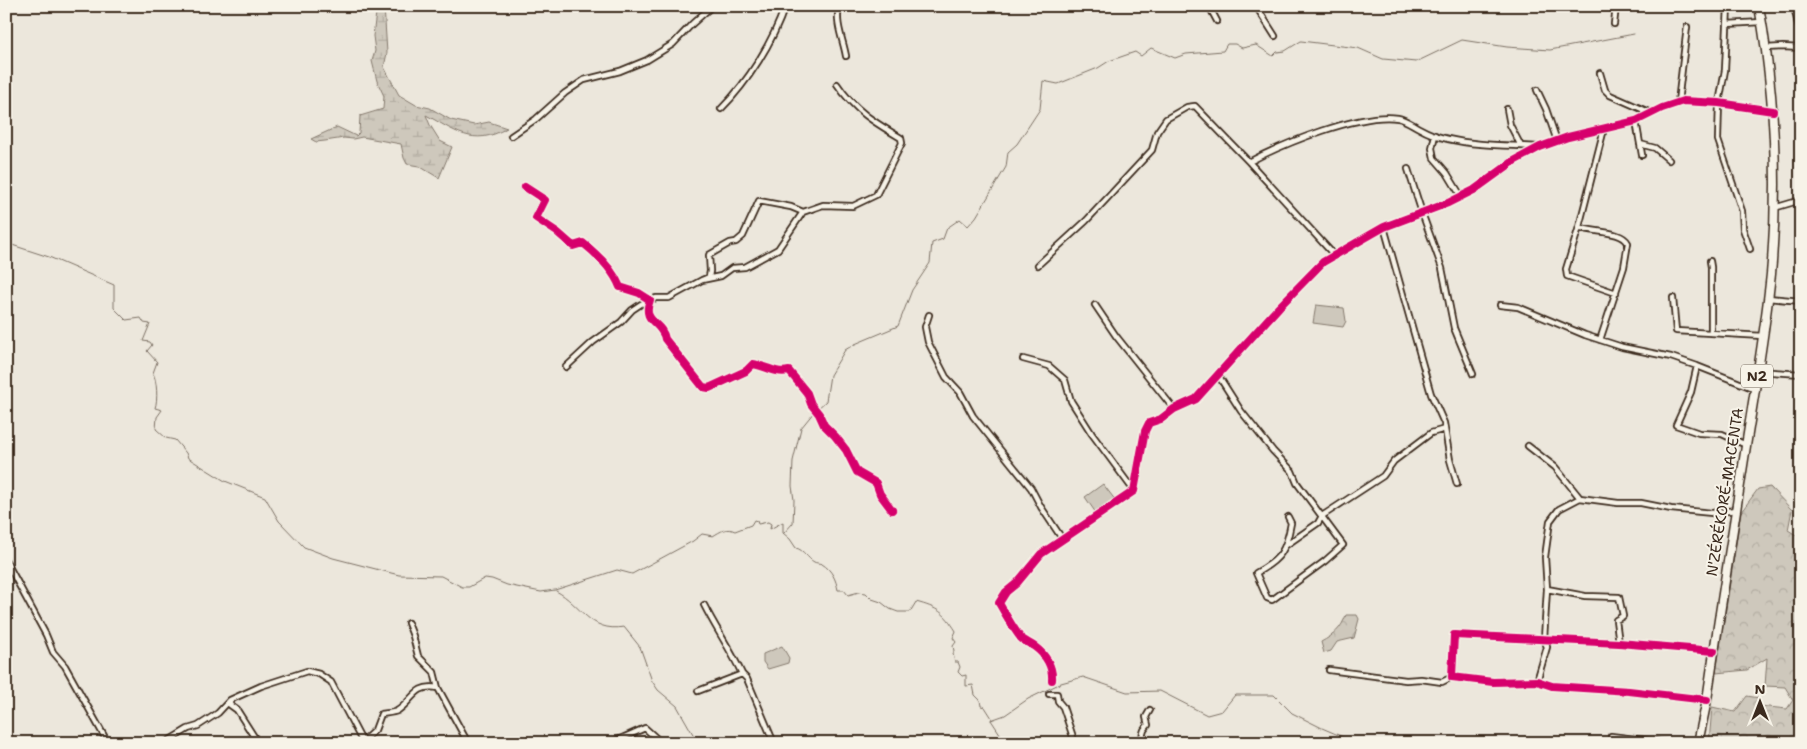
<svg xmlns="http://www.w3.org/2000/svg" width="1807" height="749" font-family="'Shantell Sans',sans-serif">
<defs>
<pattern id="forest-crowns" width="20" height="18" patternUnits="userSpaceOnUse" patternTransform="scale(1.25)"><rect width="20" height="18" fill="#cec8bc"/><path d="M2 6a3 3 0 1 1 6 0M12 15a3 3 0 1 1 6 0" fill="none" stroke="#b2aca1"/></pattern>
<pattern id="wetland-marsh" width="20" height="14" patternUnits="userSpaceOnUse" patternTransform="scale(1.25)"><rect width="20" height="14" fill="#cec8bc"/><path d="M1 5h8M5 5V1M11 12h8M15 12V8" fill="none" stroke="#b2aca1"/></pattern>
</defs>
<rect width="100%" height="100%" fill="#ece7dc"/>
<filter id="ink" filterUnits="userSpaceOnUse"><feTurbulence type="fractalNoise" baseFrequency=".02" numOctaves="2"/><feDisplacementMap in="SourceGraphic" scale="10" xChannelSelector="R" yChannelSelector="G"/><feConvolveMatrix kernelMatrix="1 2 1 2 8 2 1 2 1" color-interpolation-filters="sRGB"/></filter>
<g filter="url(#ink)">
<path fill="url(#forest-crowns)" stroke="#84796d" d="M1770 487 1792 510 1788 530 1801 538V743H1709L1712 707 1735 712 1747 696 1759 698V706L1787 709 1793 700 1785 687 1765 686 1767 658 1747 670 1716 673 1741 512 1758 489Z
M1346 615H1357L1359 619 1354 638 1337 642 1331 651 1324 653 1321 642C1334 635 1341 629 1346 615Z"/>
<path fill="url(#wetland-marsh)" stroke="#84796d" d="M384 6 387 53 384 67 399 95 416 105 430 108 451 120 474 125 489 122 507 128C473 148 454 130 426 115L430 125 440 141 452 147 439 178 419 166 407 164 404 158 401 144 362 137 353 139 344 138 325 141 316 142 311 139 337 127 356 136 359 133 360 116 383 109 384 96 377 81 372 61 375 51 373 36 376 13Z"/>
<path fill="#cec8bc" stroke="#84796d" d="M1316 305 1344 308 1346 321 1343 327 1313 323Z
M1103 484 1116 501 1096 513 1085 497Z
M782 646 789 658 788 663 768 669 763 662V654Z"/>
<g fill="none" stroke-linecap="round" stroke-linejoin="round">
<path stroke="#7c7064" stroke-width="1" d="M6 243 49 257 114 285V308L126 320 141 318 144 323 150 324 143 341 150 342 152 345 147 351 157 362 153 373C157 381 158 400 155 408L162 410 157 417 156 429 166 438 175 440 186 453 188 458 225 481 265 497 279 521 304 547 333 558 399 575 441 576 462 587H469L485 578 492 579 507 585 541 592 555 590 617 570 632 574 693 541 702 534 713 536C721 531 727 527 735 531L751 525 754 520 757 521 758 524 768 522 771 524 770 529 783 522V533L790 539 796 548C804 550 807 558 814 562 816 563 819 563 822 564 832 570 836 580 838 590H844L848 595 859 592 866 593 872 599 881 602 890 609 898 612H910L916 602C938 608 944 612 956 631L953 638 956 642 953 646 954 651 953 654 955 662H958L960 667 958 672 962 676 966 675V686L973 685 975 695 980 700 981 706 985 707 992 718 991 720 1006 743
M817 409 826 401 830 375 845 350 855 344 898 326 912 290 930 263 932 243 943 239 947 228 960 219 968 226 976 217 1006 167 1008 152 1017 144 1040 109 1043 81 1058 84 1098 68 1109 61 1135 52 1141 56 1151 48 1175 58 1186 54 1223 51 1227 44H1235L1242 48 1256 45 1273 56 1277 52 1285 51 1301 41 1358 48 1383 59 1416 62 1462 40 1507 47 1550 50 1634 34
M784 533 793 523 794 500 792 486 793 461 801 428 814 412
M556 591C581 604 589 633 624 627L640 647 652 681 658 690 677 706 698 743
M991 720 1005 715 1028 699 1061 683 1083 677 1127 692 1160 691 1207 715 1222 711 1235 695H1274L1292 713 1322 728 1357 743"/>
<defs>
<path id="street" d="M839 6C835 24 843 39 846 56
M912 6H919
M1209 6 1217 21
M1256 6 1275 36
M1728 6 1725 70 1719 103 1718 140 1742 211 1743 229 1750 249
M1796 6 1795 11 1799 29V48
M1614 24 1616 6
M1727 24 1762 22
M1766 48 1783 47 1801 48
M1600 73 1605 90 1610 95 1651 113
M1537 90 1546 109 1557 141
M1678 102 1687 27
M721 109C748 82 773 42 785 6
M1507 109 1510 125 1521 146
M1636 121 1642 155
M1435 135 1432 148 1434 158 1447 173 1461 196
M511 136 536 119 565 93 584 80 620 71 647 60 673 44 692 24 712 6
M1640 144 1655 148 1669 160
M1249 162C1283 144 1360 112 1398 118 1405 119 1413 125 1419 128 1428 133 1438 137 1448 139 1478 146 1508 145 1539 147
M1408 169 1422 213 1442 268 1454 328 1473 374
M525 187 545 200 536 218 557 232 573 246 583 243C598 255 613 269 620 287L639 293 650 300C641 323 662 321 665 339L703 387 709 388 746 371 753 364C766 366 775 374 789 371L807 393 811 404 819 414 824 425 835 436 846 450 857 472 876 483 880 494 892 510
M1774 208 1801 200
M1384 227 1431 394 1444 423 1450 460 1457 484
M1579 227 1566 269 1567 276 1616 293
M1710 261 1711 267V332
M1038 265 1086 221 1152 150 1157 132 1166 119 1187 107 1195 106 1249 162 1334 255
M702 280 709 277 710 271 709 255 730 243 736 242 743 236 759 201 791 207 803 212 823 205 853 206 876 195 902 143 901 138C874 122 855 111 837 84
M1673 298 1676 331 1763 336
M1768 298 1801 301
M1095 305 1116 336 1174 409
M1500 305 1518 307 1585 335 1622 347 1671 357 1697 366 1755 389
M929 315 925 327 928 342 946 377 960 392 973 416 1031 488 1041 507 1063 540
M1600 340 1624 267 1628 243C1622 230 1592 233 1579 227L1604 129
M1023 359 1049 366 1065 380 1071 401 1092 434 1134 491
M1697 366 1691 392 1676 425 1699 433 1722 434 1746 445
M566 367 593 342 621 322 632 310 641 304 656 298H669L702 280 721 276 732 268 745 267 778 249 803 212
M1758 371 1801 374
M1218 375 1241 411 1273 451 1292 471 1297 483 1343 545 1325 561 1272 600 1267 598 1256 573C1281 559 1286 551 1291 523L1288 517
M1528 446 1555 467 1580 498
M1285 546 1318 523 1322 516 1383 476 1394 461 1431 433 1445 429
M6 561 46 635 53 652 65 666 108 743
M1547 589 1585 596 1619 597 1623 616 1616 620 1619 643
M704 605C716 629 731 650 742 674
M408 623 413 636 418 656 434 672 438 688 468 743
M1329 670 1406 680 1421 679 1442 682 1452 677
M1052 680C1053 667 1046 655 1035 647 1031 644 1026 642 1022 639 1017 635 1003 610 999 603L1006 592 1017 583 1041 554 1134 491 1145 431 1149 423 1161 419 1174 409 1196 399 1279 307 1323 262 1384 227 1448 203 1474 190 1514 161 1540 147 1568 137 1636 121 1662 108 1683 101 1719 103 1773 111
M1537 681 1547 647 1544 639 1547 589 1545 557 1550 521 1559 509 1580 498 1618 503H1641L1671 509 1712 513 1736 510
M698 691 742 674 747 679 774 743
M1049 694H1057L1058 701 1063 707 1075 743
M1707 700 1629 691 1552 686 1537 681 1493 682 1452 677 1454 635 1619 643 1714 651
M230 702V705L237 710 258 743
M1611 736 1668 743
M362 742 375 730 381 714C386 713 393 713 397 711 413 701 415 683 438 688
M165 743 188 729 198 726 218 713 230 700 261 686 307 671 319 674 331 682 363 743
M611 743 645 728 656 738 659 743
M1098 743 1100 742
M1140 743 1144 730 1148 725 1146 717 1150 710"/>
<path id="highway" d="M1698 743 1707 700C1719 616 1733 531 1746 446 1755 389 1765 332 1771 274 1779 184 1775 95 1759 6"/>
</defs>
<use href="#street" stroke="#3b2a1e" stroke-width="8"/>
<use href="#highway" stroke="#3b2a1e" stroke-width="11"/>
<use href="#street" stroke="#f7f3e8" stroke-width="4.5"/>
<use href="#highway" stroke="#f7f3e8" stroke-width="8"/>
<defs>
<path id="cycleway" d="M525 187 545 200 536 218 557 232 573 246 583 243C598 255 613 269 620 287L639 293 650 300C641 323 662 321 665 339L703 387 709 388 746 371 753 364C766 366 775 374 789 371L807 393 811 404 819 414 824 425 835 436 846 450 857 472 876 483 880 494 892 510
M1052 680C1053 667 1046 655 1035 647 1031 644 1026 642 1022 639 1017 635 1003 610 999 603L1006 592 1017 583 1041 554 1134 491 1145 431 1149 423 1161 419 1174 409 1196 399 1279 307 1323 262 1384 227 1448 203 1474 190 1514 161 1540 147 1568 137 1636 121 1662 108 1683 101 1719 103 1773 111
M1707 700 1629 691 1552 686 1537 681 1493 682 1452 677 1454 635 1619 643 1714 651"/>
</defs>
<use href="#cycleway" stroke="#f7f3e8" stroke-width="11"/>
<use href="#cycleway" stroke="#d6006c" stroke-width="8"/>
</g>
</g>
<g text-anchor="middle" stroke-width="4" stroke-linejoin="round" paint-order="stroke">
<rect fill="#f7f3e8" stroke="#73665b" stroke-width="1" x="1741" y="364.5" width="32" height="23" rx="4"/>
<g font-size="14" font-weight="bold" fill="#3b2a1e">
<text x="1757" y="381">N2</text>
</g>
<g font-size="15" fill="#3b2a1e" stroke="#f7f3e8">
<text transform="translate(1725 492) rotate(-81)" y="5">N'ZÉRÉKORÉ-MACENTA</text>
</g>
</g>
<rect width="1807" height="749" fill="none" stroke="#f7f3e8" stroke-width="25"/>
<rect x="12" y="12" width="1782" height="724" fill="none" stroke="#3b2a1e" stroke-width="2" filter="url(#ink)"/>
<g transform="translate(1760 702)" stroke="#f7f3e8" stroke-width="4" paint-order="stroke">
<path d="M0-4L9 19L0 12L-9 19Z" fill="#3b2a1e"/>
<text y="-8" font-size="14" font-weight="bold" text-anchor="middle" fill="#3b2a1e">N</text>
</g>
</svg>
